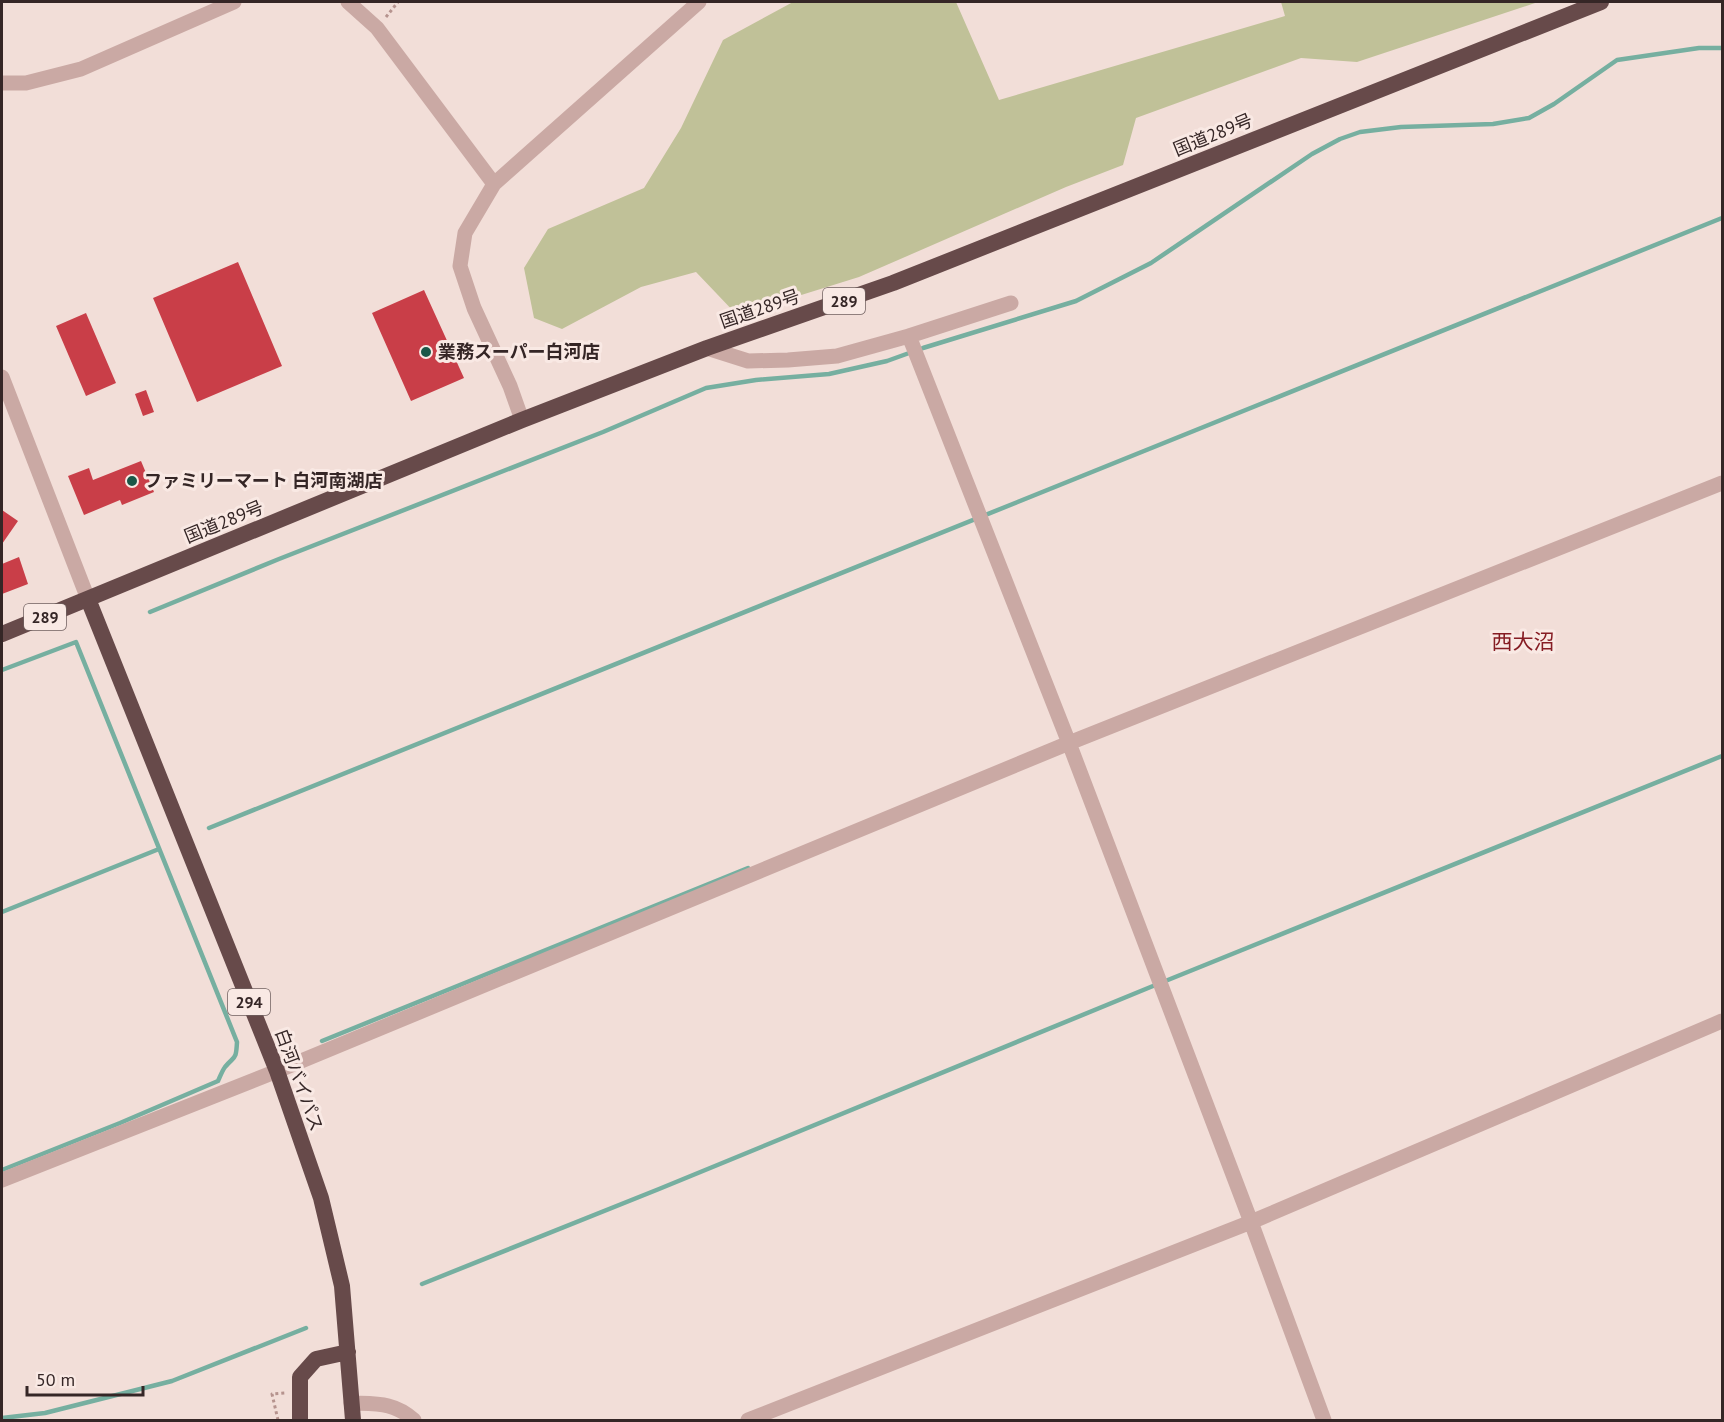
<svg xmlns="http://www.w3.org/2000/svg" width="1724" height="1422" font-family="'PT Sans','Noto Sans JP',sans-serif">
<rect width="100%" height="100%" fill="#f2ded8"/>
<path fill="#c0c198" d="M793 2H956L999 100 1285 16 1281 2H1538L1357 62 1301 58 1136 118 1123 165 1066 187 859 277 737 315 696 272 641 287 562 329 534 318 524 268 548 229 644 188 681 128 723 40Z"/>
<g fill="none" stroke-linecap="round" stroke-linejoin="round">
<path stroke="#76afa0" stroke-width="4.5" d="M150 612 279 559 603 432 706 388 756 380 829 374 887 361 923 348 1076 301 1151 263 1312 154 1340 139 1360 132 1401 127 1493 124 1529 118 1554 104 1617 60 1699 48H1722
M2 670 76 642 237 1042C236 1061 235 1055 225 1067 222 1071 220 1077 218 1081L120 1123 2 1170
M209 828 1722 218
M2 912 159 849
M322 1041 748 868
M422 1284 659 1189 1153 986 1722 756
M2 1418 45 1413 172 1381 306 1328"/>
</g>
<path fill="#c93e48" d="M238 262 282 366 197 402 153 298Z
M424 290 464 378 411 401 372 313Z
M86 313 116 383 86 396 56 326Z
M146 390 154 412 143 416 135 394Z
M141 461 154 492 122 505 120 500 84 515 68 476 89 468 93 480Z
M2 510 18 521 2 544Z
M19 557 28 584 2 594V564Z"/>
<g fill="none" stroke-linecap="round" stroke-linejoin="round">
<path stroke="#b6938e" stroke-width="3" stroke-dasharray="3 3" stroke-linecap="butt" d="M386 17 398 2
M278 1420 272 1394 285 1393"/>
<path stroke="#caa9a4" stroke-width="15" d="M348 2 377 28 494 184
M2 83H26L81 69 234 2
M909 336 1011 303
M707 348 748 361 788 360 837 356 909 336 1069 743 1251 1222 1324 1420
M522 420 510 386 474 308 460 266 465 233 494 184 699 2
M2 1180 277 1071 1069 743 1722 483
M351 1403C377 1404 394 1402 414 1420
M748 1420 1251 1222 1722 1021"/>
<path stroke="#caa9a4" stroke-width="15" d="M2 377 88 599"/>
<path stroke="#674a4a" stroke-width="16" d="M88 599 277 1071 321 1198 342 1286 353 1420
M2 634 522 420 707 348 893 283 1601 2
M300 1420V1377L316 1359 348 1352"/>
</g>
<g fill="#1a5748" stroke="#f9e9e4" stroke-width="2">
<circle cx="426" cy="352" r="6"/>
<circle cx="132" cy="481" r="6"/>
</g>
<g text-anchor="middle" stroke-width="6" stroke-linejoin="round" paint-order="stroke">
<g fill="#f9e9e4" stroke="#70605f" stroke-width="1.5">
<rect x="823" y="288" width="42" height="26" rx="4.5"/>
<rect x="24" y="604" width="42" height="26" rx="4.5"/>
<rect x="228" y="989" width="42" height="26" rx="4.5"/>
</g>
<g font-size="16" font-weight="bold" fill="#352626">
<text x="844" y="307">289</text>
<text x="45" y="623">289</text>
<text x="249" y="1008">294</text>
</g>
<g font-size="18" fill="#352626" stroke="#f9e9e4">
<text transform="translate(1213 135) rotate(-22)" y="6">国道289号</text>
<text transform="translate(760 309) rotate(-19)" y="6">国道289号</text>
<text transform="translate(224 522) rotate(-22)" y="6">国道289号</text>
<text transform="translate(299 1080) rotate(70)" y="6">白河バイパス</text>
</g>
<g font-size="18" font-weight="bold" fill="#352626" stroke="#f9e9e4" text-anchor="start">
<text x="438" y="358">業務スーパー白河店</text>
<text x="144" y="487">ファミリーマート 白河南湖店</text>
</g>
<g font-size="21" fill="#861d24" stroke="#f9e9e4">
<text x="1523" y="649">西大沼</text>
</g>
</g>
<rect width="1724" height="1422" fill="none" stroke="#352626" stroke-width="6"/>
<path d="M27 1386v9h116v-9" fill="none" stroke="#352626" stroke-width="3"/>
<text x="36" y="1386" font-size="18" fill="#352626" stroke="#f9e9e4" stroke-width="4.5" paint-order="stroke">50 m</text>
</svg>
